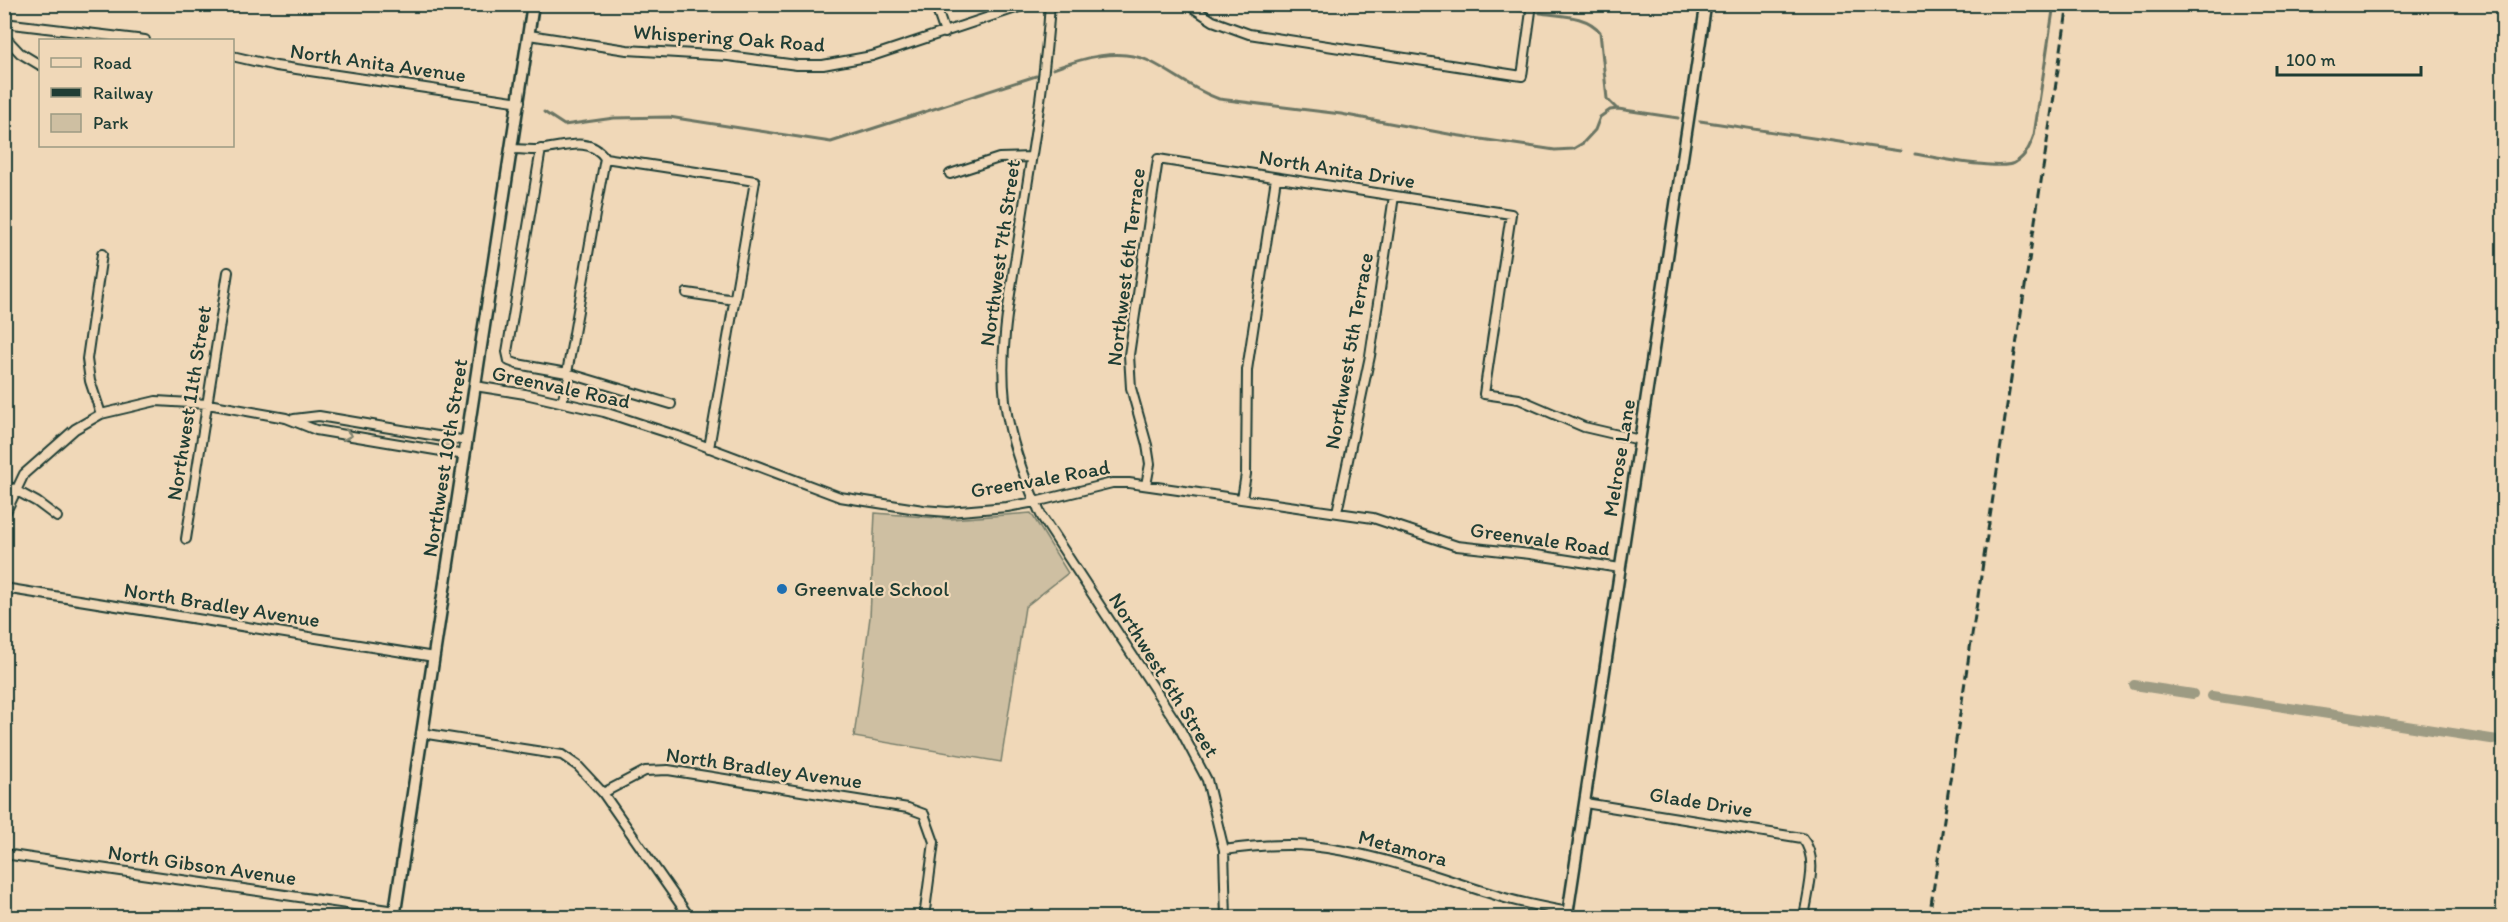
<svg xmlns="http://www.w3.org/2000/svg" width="2508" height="922" font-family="Itim,sans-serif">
<rect width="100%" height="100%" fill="#f0d8b8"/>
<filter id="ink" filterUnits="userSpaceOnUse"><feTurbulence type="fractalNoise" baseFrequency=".0167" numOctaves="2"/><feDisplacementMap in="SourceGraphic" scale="12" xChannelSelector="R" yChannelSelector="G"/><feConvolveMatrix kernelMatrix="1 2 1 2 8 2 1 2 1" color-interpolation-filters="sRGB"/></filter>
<g filter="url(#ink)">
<path fill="#cebfa2" stroke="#767e6b" stroke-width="1.5" d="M875 513 951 519 1031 513 1068 573 1025 607 1001 762 854 737 870 617Z"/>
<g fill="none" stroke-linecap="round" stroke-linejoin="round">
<path stroke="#6b7563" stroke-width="3" d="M1486 4 1523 11
M1540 13C1560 16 1587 15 1600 32L1607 99 1616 108
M1053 69C1083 58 1119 47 1149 61 1174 73 1193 90 1219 99L1341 114 1454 135 1555 150 1573 149 1583 143 1595 130 1600 117 1610 110 1618 109 1678 118
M544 112 564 125 614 118 669 117 831 142 1036 76
M1700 121 1900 151
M1915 154C1934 157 2004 172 2016 162 2026 156 2030 146 2034 135L2054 4"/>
<path stroke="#9d9b83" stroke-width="10" d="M2134 685 2193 694
M2212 696 2504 741"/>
<defs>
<path id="minor" d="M935 4 945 33
M1050 4C1045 85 1030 164 1018 243 1010 295 999 348 1005 401 1010 442 1024 479 1042 517L1178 725 1207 780 1224 850 1226 918
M1187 4 1213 21 1249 34 1522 76 1532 4
M4 23 145 40
M529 35 627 50 728 56 797 65H823L872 56 1028 4
M4 36 20 53 40 65
M232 56 276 66 520 102
M512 149C520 149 528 150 536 150 560 149 589 134 605 158L567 373 517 364 509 361 507 352 541 149
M605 158 755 181 709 448
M950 174 999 158 1031 157
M687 293 735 300
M567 373 671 404
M475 386 525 394 604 412 678 436 840 497 923 510 948 512 1007 507 1035 502 1112 483H1129L1373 518 1457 546 1530 554 1620 568
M562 402 570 374
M101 414 90 381 87 359 102 254
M294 419 319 416 467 441
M4 484 37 502 57 517
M1146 485 1150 464 1147 445 1131 388 1129 355 1158 159 1511 214 1484 394 1519 399 1584 427 1640 440
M1242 499 1246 474 1247 370 1276 178
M1337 512 1370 356 1394 196
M4 516 24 474 75 429 101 414 156 401 208 404 286 418 316 430 465 455
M186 539 228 272
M4 588 434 657
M421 733 562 755 578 766 603 793 690 918
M603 793 645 771 668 770 908 808 924 814 934 842 924 918
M1585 803 1802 838C1820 858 1807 893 1804 918
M1224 850C1253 846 1282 843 1311 846 1379 853 1441 879 1505 898 1526 904 1547 908 1568 912
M4 854 395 911"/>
<path id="tertiary" d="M1567 918 1706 4"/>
<path id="secondary" d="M394 918 533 4"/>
</defs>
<use href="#minor" stroke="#1f3d34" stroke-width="12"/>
<use href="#tertiary" stroke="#1f3d34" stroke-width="14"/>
<use href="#secondary" stroke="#1f3d34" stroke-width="15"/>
<use href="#minor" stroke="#f0d8b8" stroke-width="8"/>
<use href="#tertiary" stroke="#f0d8b8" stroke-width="9"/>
<use href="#secondary" stroke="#f0d8b8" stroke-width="10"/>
<path stroke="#1f3d34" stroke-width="3" stroke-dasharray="9 4.5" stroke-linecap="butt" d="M1929 918 2068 4"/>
</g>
<defs><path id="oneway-chevron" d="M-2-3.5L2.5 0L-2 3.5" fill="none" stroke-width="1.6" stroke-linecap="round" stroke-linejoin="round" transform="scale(1.5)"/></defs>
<use stroke="#7d836f" href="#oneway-chevron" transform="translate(348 435) rotate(10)"/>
</g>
<circle fill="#1f6fb2" stroke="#f0d8b8" stroke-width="2" cx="782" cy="589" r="6"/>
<g text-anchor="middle" stroke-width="4.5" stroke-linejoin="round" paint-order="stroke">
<g font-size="21" fill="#1f3d34" stroke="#f0d8b8">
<text transform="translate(729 38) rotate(4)" y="7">Whispering Oak Road</text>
<text transform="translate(378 63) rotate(8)" y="7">North Anita Avenue</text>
<text transform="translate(1337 169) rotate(9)" y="7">North Anita Drive</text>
<text transform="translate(1000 253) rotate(-82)" y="7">Northwest 7th Street</text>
<text transform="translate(1126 267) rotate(-83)" y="7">Northwest 6th Terrace</text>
<text transform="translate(1349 351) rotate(-80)" y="7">Northwest 5th Terrace</text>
<text transform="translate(561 387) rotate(12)" y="7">Greenvale Road</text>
<text transform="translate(189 403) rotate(-81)" y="7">Northwest 11th Street</text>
<text transform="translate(445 458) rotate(-81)" y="7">Northwest 10th Street</text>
<text transform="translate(1619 458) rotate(-81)" y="7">Melrose Lane</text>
<text transform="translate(1040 479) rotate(-10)" y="7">Greenvale Road</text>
<text transform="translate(1540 539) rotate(8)" y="7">Greenvale Road</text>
<text transform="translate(222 605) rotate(9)" y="7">North Bradley Avenue</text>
<text transform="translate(1164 675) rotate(58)" y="7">Northwest 6th Street</text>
<text transform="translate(764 768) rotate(8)" y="7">North Bradley Avenue</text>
<text transform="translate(1701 802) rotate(9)" y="7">Glade Drive</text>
<text transform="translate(1403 848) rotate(15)" y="7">Metamora</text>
<text transform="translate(202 865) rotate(8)" y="7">North Gibson Avenue</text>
</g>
<g font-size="21" fill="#1f3d34" stroke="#f0d8b8" text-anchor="start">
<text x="794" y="596">Greenvale School</text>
</g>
</g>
<rect width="2508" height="922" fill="none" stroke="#f0d8b8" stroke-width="24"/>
<rect x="12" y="12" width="2484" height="898" fill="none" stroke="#1f3d34" stroke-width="2" filter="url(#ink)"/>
<rect x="39" y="39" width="195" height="108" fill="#f0d8b8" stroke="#9c9a83" stroke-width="1.5"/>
<rect x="51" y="58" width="30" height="9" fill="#f0d8b8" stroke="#9c9a83" stroke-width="1.5"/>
<text x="93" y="69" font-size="18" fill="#1f3d34">Road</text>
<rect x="51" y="88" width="30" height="9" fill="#1f3d34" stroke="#9c9a83" stroke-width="1.5"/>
<text x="93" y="99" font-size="18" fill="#1f3d34">Railway</text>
<rect x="51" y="114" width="30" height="18" fill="#cebfa2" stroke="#9c9a83" stroke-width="1.5"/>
<text x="93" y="129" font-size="18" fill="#1f3d34">Park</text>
<path d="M2277 66v9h144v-9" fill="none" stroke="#1f3d34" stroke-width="3"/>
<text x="2286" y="66" font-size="18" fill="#1f3d34" stroke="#f0d8b8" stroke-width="4.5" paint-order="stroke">100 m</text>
</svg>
